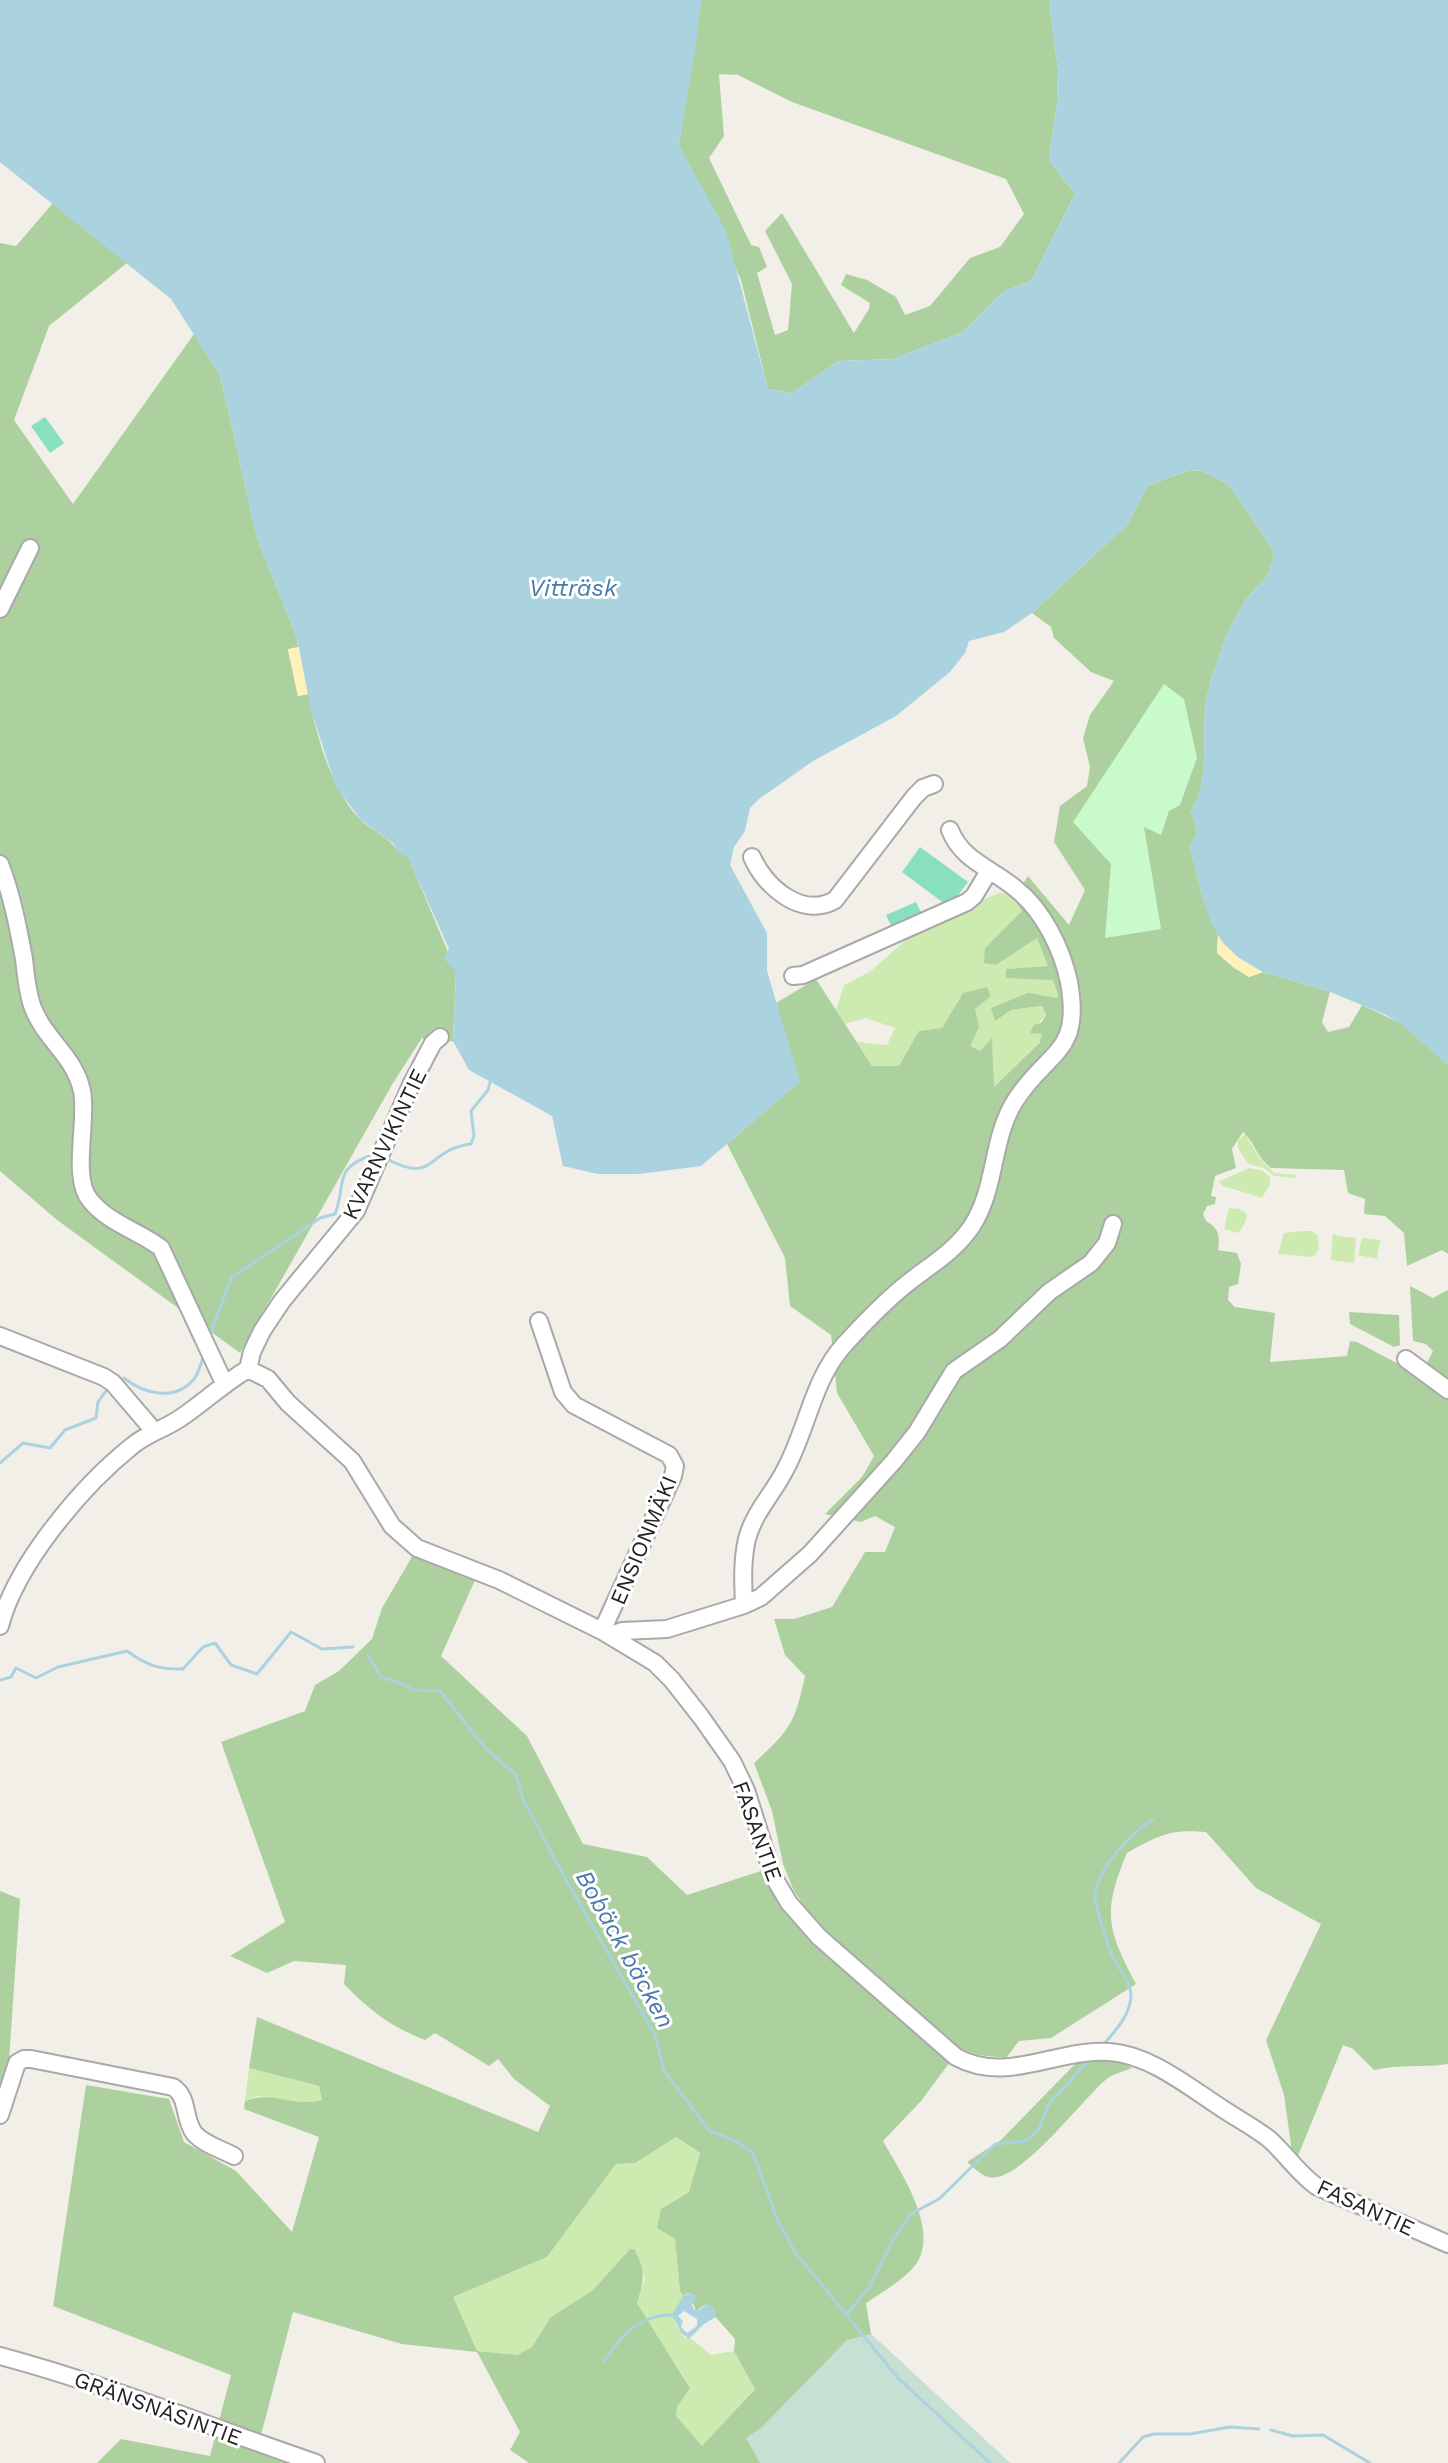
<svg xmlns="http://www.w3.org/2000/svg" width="1448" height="2463" font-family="'Work Sans',sans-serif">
<rect width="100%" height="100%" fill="#f2efe9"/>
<path fill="#cdebb0" d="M1001 892 1014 898 1023 911 985 948 996 965 1037 938 1049 966 1007 969 1053 980 1058 995 1057 998 1011 1010 1042 1006 1046 1014 1031 1033 1043 1034 1040 1041 993 1088 992 1039 980 1052 970 1047 975 1009 990 996 963 993 942 1028 919 1031 899 1066H872L857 1042 887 1045 895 1028 866 1018 845 1024 836 1010 844 985 871 971 919 928Z
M1245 1134 1261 1160 1274 1173 1296 1175V1178L1274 1176 1264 1168 1248 1164 1238 1148V1140Z
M1249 1168 1261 1170 1270 1177V1184L1262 1198 1223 1186 1218 1182Z
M1229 1208 1240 1209 1247 1214 1245 1223 1239 1233 1224 1229Z
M1305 1231H1312L1318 1236 1319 1249 1313 1257 1278 1254 1284 1233Z
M1333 1233 1337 1236 1356 1238 1354 1263 1331 1260Z
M1362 1238 1380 1240 1377 1259 1358 1255Z
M249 2068 319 2086 322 2100 303 2104 258 2096 245 2101Z
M675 2137 700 2153 689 2192 661 2209 675 2239 680 2291 683 2296C672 2316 670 2319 685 2338L692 2339 711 2355 734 2351 755 2388 702 2447 676 2416 677 2407 690 2387 637 2303 645 2278 630 2249 593 2290 551 2317 532 2347 517 2355 477 2351 452 2297 547 2257 616 2164 635 2163Z"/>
<path fill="#add19e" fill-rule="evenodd" d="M701 0H1049L1058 70 1057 103 1049 160 1075 194 1031 281 1004 291 963 332 893 359 839 361 792 393 768 389 741 280 679 145ZM719 74 738 75 792 102 1006 179 1024 214 1000 247 970 258 930 306 905 315 896 297 867 280 846 274 841 285 870 303 869 309 854 333 782 213 765 231 792 284 788 330 775 335 757 273 767 267 759 247 751 245 709 158 724 136Z
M53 203 127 263 49 326 14 420 73 504 194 334 220 375 257 538 297 638 298 647 288 650 298 696 308 694C317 735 329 784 357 816 369 830 390 836 399 853L408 856 456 971 453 1041 433 1043 422 1038 393 1083 240 1353 57 1220 0 1171V243L16 246Z
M1190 470 1202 471 1228 484 1274 551C1270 584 1260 579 1244 603 1233 619 1224 642 1218 660 1213 673 1208 688 1206 702 1201 738 1211 780 1191 811L1197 832 1190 847 1203 899 1218 935 1217 953 1249 977 1263 972 1330 992 1322 1022 1328 1032 1349 1027 1362 1005 1402 1024 1448 1065V1254L1442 1250 1407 1266 1404 1233 1385 1216 1364 1214 1365 1199 1348 1193 1344 1170 1271 1168C1255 1155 1256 1144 1243 1132L1232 1149 1236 1168 1215 1176 1211 1196 1216 1197 1215 1204 1207 1206 1203 1214 1206 1221C1219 1228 1220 1236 1218 1250L1237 1253 1241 1264 1238 1284 1229 1287 1228 1300 1235 1307 1275 1313 1270 1362 1347 1356 1350 1341 1357 1342 1404 1367 1426 1365 1433 1351 1426 1344 1413 1341 1410 1286 1433 1298 1448 1290V2064C1423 2068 1399 2064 1374 2070L1353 2049 1343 2045 1298 2156 1292 2152 1284 2095 1266 2040 1321 1924 1256 1888 1206 1832C1169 1829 1158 1836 1127 1853 1102 1912 1107 1929 1136 1984L1051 2038 1019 2041 1006 2058 978 2055 959 2048 813 1919 794 1891 783 1864 772 1811 754 1763C790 1730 795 1723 805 1676L785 1655 774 1619H794L832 1607 865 1552H885L895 1527 875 1516 861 1522 825 1514 862 1477 874 1456 837 1393 831 1335 790 1306 785 1258 727 1144 799 1082 776 1003 816 979 872 1066H899L919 1031 942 1028 963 993 987 987 991 996 975 1009 979 1027 970 1046 980 1051 992 1038 994 1087 1040 1042 1042 1034 1030 1033 1034 1025 1041 1023 1046 1015 1042 1006 1011 1010 995 1021 991 1008 1028 993 1057 998 1058 995 1053 980 1006 978V969L1048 966 1037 938 996 965 984 963 985 948 1022 911 1014 898 1028 876 1069 925 1085 890 1054 842 1060 806 1087 786 1090 767 1083 738 1090 715 1114 681 1091 672 1054 638 1051 627 1032 613 1128 524 1147 486Z
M1349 1312 1399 1315 1400 1345 1394 1347 1350 1324Z
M413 1555 475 1580 441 1656 527 1736 583 1844 647 1857 687 1895 764 1870 771 1889 815 1943 950 2062 921 2101 883 2141C901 2173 944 2235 912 2269 900 2282 881 2293 866 2303L871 2334 1010 2463H529L510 2450 520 2432 477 2352 402 2344 293 2312 259 2443 316 2463H97L121 2439 210 2456 231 2375 53 2306 86 2085 169 2099 184 2142 236 2171 292 2232 319 2137 244 2109 245 2101C271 2090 293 2108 322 2100L319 2086 249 2068 257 2017 538 2132 550 2106 514 2079 498 2059 489 2066 435 2033 425 2040C391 2027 369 2010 344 1984L346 1965 294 1961 267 1973 230 1956 285 1922 221 1742 305 1711 315 1685 339 1671 372 1639 382 1608ZM676 2137 700 2153 689 2192 661 2209 657 2228 675 2239 680 2291 683 2296 689 2293 696 2311 705 2305 735 2339 734 2351 755 2389 702 2446 676 2416 677 2407 690 2388 637 2303C644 2282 646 2269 634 2249H630L593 2290 551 2317 532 2347 517 2355 477 2351 453 2297 547 2257 616 2164 635 2163Z
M0 1891 20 1899 7 2090 0 2115Z
M1114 2057 1132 2068C1124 2071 1114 2074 1108 2078 1084 2096 1020 2185 988 2177 981 2175 973 2167 967 2162L1001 2140 1080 2059Z"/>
<path fill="#c6e0d4" d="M871 2334 1010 2463H760L746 2438 762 2427 847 2340Z"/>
<path fill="#fff1ba" d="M298 647 308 694 298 696 288 649Z
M1218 935 1239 958 1263 972 1249 977 1234 968 1217 953Z"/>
<path fill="#c8facc" d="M1164 684 1184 699 1197 758 1180 805 1169 811 1161 835 1144 827 1161 929 1105 938 1111 864 1073 822Z"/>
<path fill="#88e0be" d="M45 417 64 443 50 453 31 426Z
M920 847 968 882 949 907 902 872Z
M916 902 923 916 893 930 886 915Z"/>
<path fill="#aad3df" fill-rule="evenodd" d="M0 0H701L696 44 679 145 726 231 768 389 792 393 839 361 893 359 963 332 1004 291 1031 281 1075 194 1049 160 1057 103 1058 70 1049 0H1448V1065L1402 1025 1386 1015 1330 992 1263 972 1239 958 1223 943 1212 925 1203 899 1190 847 1197 832 1191 811C1211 780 1201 738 1206 702 1208 688 1213 673 1218 660 1224 642 1233 619 1244 603 1260 580 1270 584 1274 551L1228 484 1202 471 1190 470 1147 486 1128 524 1032 613 1004 632 969 641 965 653 950 672 896 716 813 761 759 799 750 808 745 831 734 847 730 865 767 933V971L800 1082 701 1166 639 1174H598L563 1166 552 1116 469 1070 453 1041 456 971 444 959 449 949 408 857 398 853 394 844 361 820 336 787 311 710 297 638 257 538 220 375 171 299 0 162Z
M693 2293 697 2298 692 2305 694 2310H699L708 2304 715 2309 716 2317 704 2324 689 2339 681 2333 672 2315 683 2296ZM684 2311 697 2319V2326L687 2333 681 2327 683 2321 678 2316Z"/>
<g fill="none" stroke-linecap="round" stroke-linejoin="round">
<path stroke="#aad3df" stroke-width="3" d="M387 1159C436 1185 425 1150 471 1144L474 1136 471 1111 488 1090 490 1082
M209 1337 231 1278 320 1218 335 1214C347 1183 332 1169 372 1155
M124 1378C144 1394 175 1402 194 1379 199 1373 201 1362 204 1355
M0 1463 23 1443 50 1448 65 1430 96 1418 98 1402 108 1388
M368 1655 381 1677 401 1683 414 1690 440 1691 486 1749 516 1775 523 1799 566 1880 655 2035 664 2071 710 2131 738 2142 753 2153 778 2221 795 2252 898 2378 990 2463
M0 1680 11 1677 16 1668 36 1678 58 1667 127 1651C146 1665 160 1670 183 1669L203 1647 215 1643 231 1665 257 1674 291 1632 322 1649 353 1647
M1104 2044C1116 2030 1130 2015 1131 1996 1131 1982 1116 1965 1110 1951 1107 1943 1096 1907 1095 1898 1095 1871 1131 1832 1153 1820
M846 2315 869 2288 894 2238 911 2214 939 2199 995 2144 1026 2141 1038 2131 1049 2104 1089 2060
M604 2361C621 2337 639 2314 672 2315
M1271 2430 1293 2436 1323 2435 1370 2463
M1119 2463 1143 2437 1154 2434H1190L1230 2427 1259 2429"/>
<defs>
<path id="minor" d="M0 609 30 548
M752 857C765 887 802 919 835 900L914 797 923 788 934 784
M0 864C12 895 18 927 24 959 26 975 27 993 33 1008 46 1041 74 1055 82 1091 88 1120 71 1178 90 1200 108 1223 139 1231 161 1248L225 1385
M793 976 803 975 967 902 974 896 989 871
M539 1321 563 1392 574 1405 669 1455 675 1466 673 1476 602 1631
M0 1336 104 1377 113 1383 154 1431
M1406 1359 1448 1390
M248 1369 268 1379 288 1403 352 1461 392 1526 417 1548 499 1580 602 1631 655 1663 672 1680 701 1717 732 1761 746 1790 773 1876 789 1903 819 1937 956 2057C1008 2085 1056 2048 1110 2052 1151 2055 1190 2088 1223 2109 1238 2119 1255 2128 1269 2139 1286 2154 1298 2173 1316 2186L1448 2244
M248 1369 252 1352 262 1331 282 1301 356 1211 411 1085 433 1043 440 1037
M744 1605 761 1597 810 1554 894 1461 917 1432 954 1371 1000 1339 1049 1292 1091 1263 1107 1243 1113 1224
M0 1626C16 1564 82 1486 132 1446 146 1434 164 1429 179 1419 203 1403 224 1383 248 1369
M610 1635 622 1631 667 1629 744 1605C743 1583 742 1560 747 1539 754 1512 773 1494 785 1470 807 1430 813 1379 844 1345 864 1323 886 1300 909 1282 932 1264 955 1251 972 1226 997 1187 991 1139 1015 1101 1048 1049 1082 1055 1069 982 1062 949 1043 910 1016 889 993 869 962 861 950 830
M0 2115 17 2063 24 2059H31L173 2087C189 2097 183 2118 194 2133 203 2144 221 2149 234 2156
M0 2356C108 2385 210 2427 316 2463"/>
</defs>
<use href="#minor" stroke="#a9a9a9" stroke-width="20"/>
<use href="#minor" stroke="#fff" stroke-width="16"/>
</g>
<g text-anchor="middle" stroke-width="6" stroke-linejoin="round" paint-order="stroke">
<g font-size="22" fill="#222" stroke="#fff">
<text transform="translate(384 1144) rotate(-64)" y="8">KVARNVIKINTIE</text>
<text transform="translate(643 1540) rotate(-67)" y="8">ENSIONMÄKI</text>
<text transform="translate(758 1831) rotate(70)" y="8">FASANTIE</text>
<text transform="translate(1366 2207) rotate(25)" y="8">FASANTIE</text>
<text transform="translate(158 2408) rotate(20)" y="8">GRÄNSNÄSINTIE</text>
</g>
<g font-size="24" font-style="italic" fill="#4a7aab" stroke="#fff">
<text x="573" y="596">Vitträsk</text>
<text transform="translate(625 1949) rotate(61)" y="8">Bobäck bäcken</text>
</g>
</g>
</svg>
